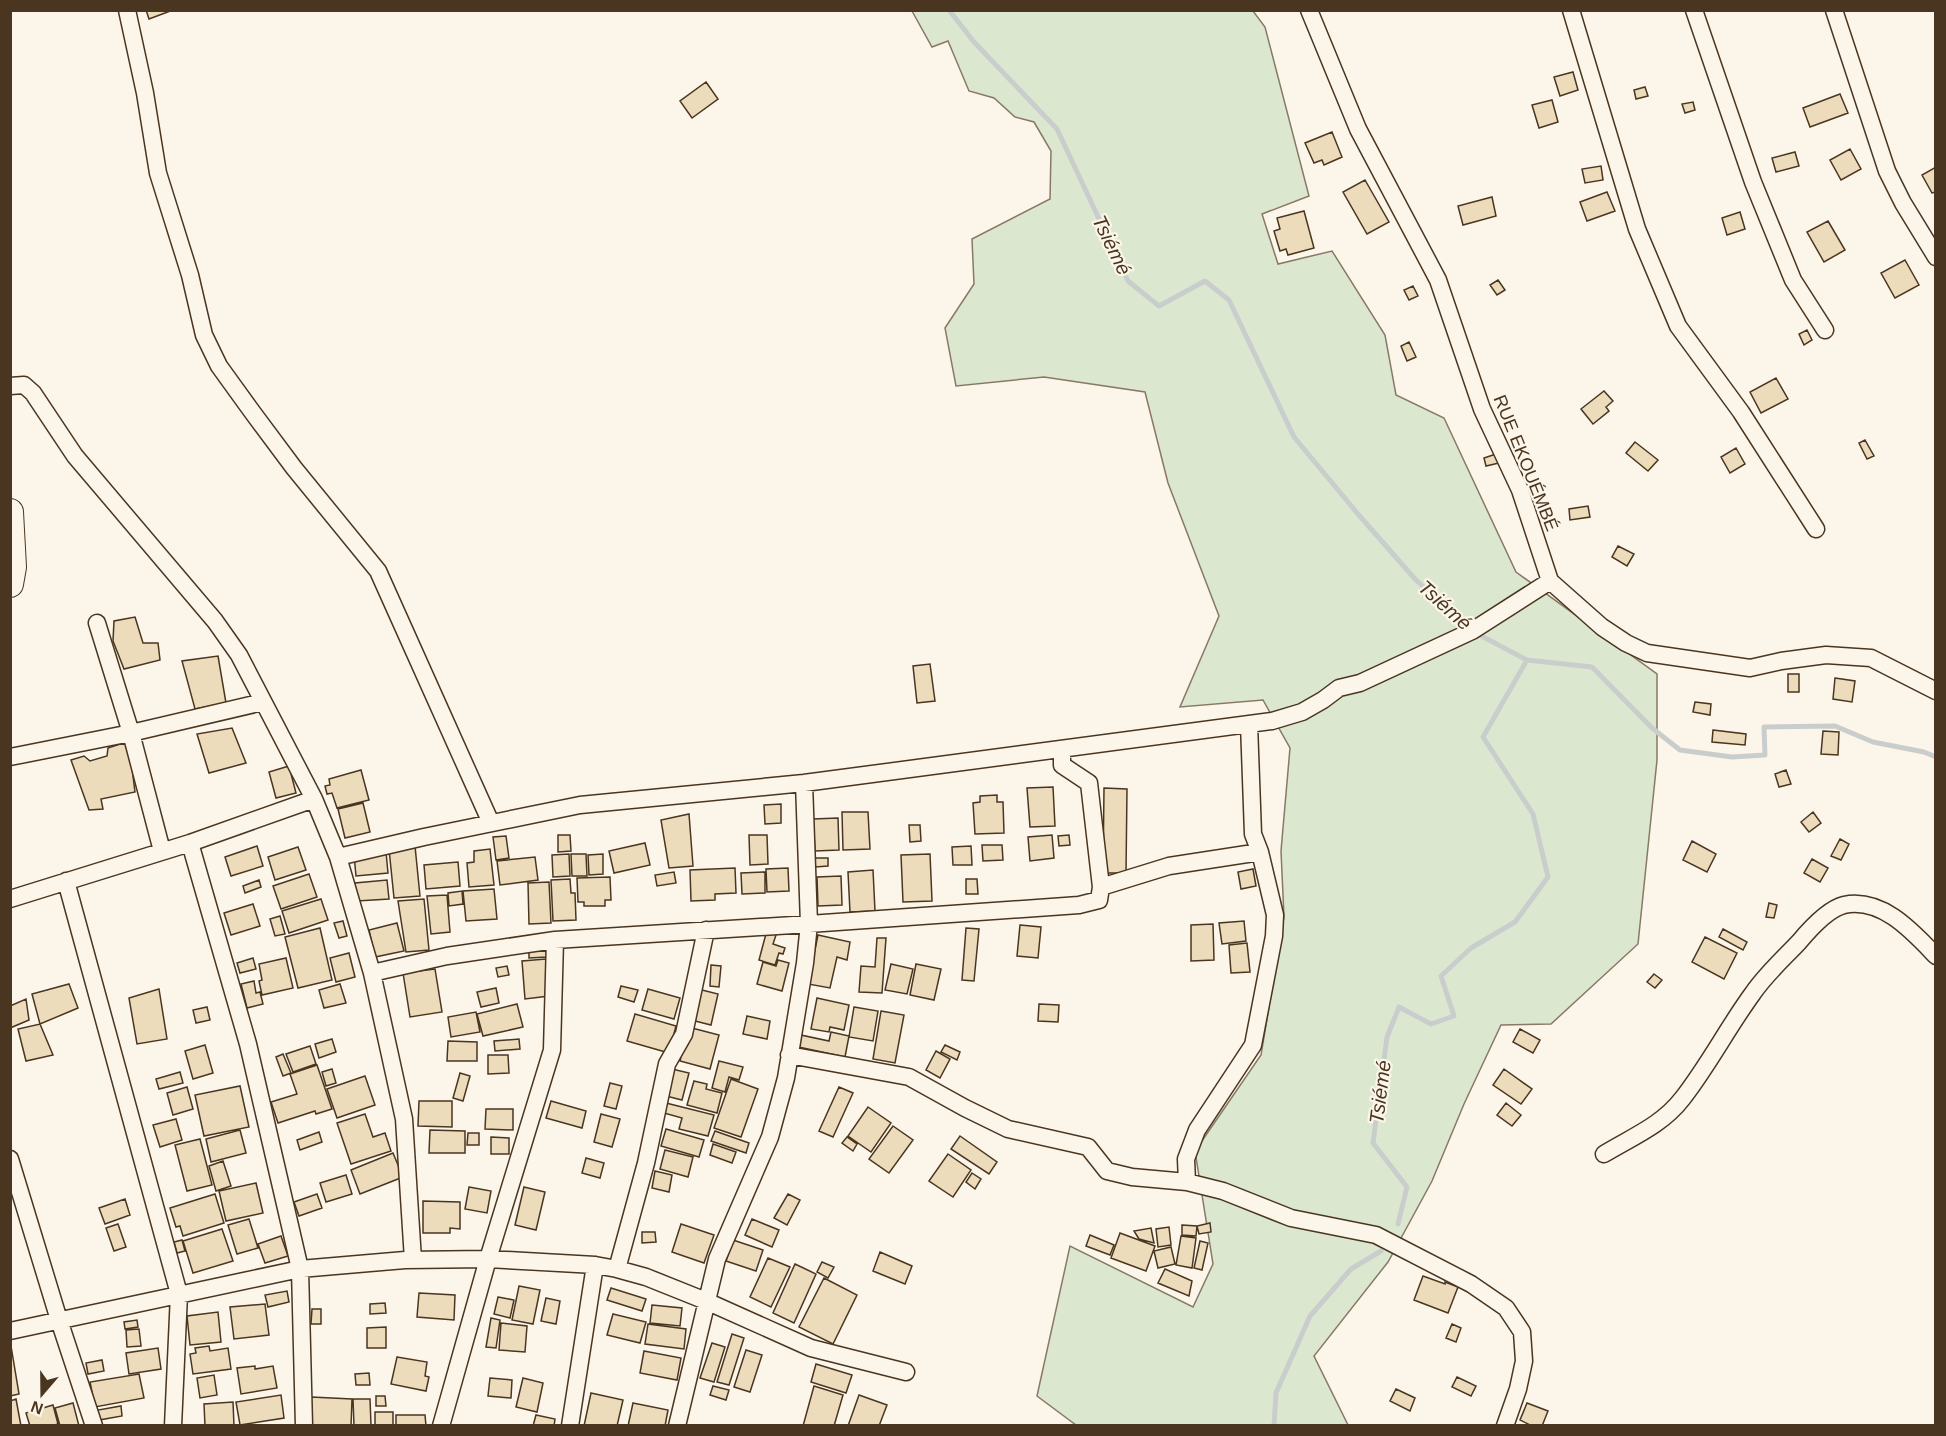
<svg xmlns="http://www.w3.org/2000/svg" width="1946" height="1436" font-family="Arial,sans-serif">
<rect width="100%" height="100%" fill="#fbf6e9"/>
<path fill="#dce7d0" stroke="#887966" stroke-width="1.5" d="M912 11H1253L1265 27 1309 196 1262 214 1278 264 1332 251 1385 335 1396 395 1444 418 1516 572 1657 674V760L1638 944 1551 1024 1501 1025 1464 1104 1432 1181 1388 1262 1314 1356 1348 1425H1076L1037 1396 1070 1246 1193 1307 1213 1264 1195 1151 1261 1055 1284 917 1281 851 1290 748 1263 700 1180 707 1219 616 1168 483 1145 392 1044 377 956 386 945 328 974 284 972 239 1050 199 1051 151 1034 122 1015 117 994 98 969 91 948 41 932 47Z"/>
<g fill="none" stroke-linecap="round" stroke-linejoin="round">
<path stroke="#c9cecd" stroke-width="5" d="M949 10 974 42 1057 129 1128 281 1159 306 1205 281 1229 300 1294 437 1358 514 1415 579 1472 631 1527 660 1483 737 1533 814 1548 877 1515 922 1471 948 1441 976 1454 1016 1431 1024 1399 1007 1387 1037 1373 1143 1407 1187 1398 1224
M1527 660 1592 667 1652 728 1680 750 1732 757 1765 755 1764 727 1835 726 1873 742 1924 752 1936 757
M1274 1426 1276 1393 1310 1316 1351 1269 1381 1251"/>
</g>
<path fill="#ecdcbc" stroke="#4a3520" stroke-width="1.5" d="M146 10H173L149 19Z
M1573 72 1578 90 1560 96 1554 77Z
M706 82 718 99 692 118 680 101Z
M1645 87 1648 96 1636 99 1634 90Z
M1840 94 1848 113 1810 127 1803 108Z
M1552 100 1558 122 1539 128 1532 105Z
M1693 102 1695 110 1685 113 1682 104Z
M1332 132 1342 157 1324 165 1322 160 1314 163 1305 143Z
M1850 149 1861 169 1841 180 1830 160Z
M1795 152 1799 166 1776 172 1772 158Z
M1601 166 1603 180 1585 183 1582 169Z
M1936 167V192L1932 193 1922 175Z
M1365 180 1389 222 1367 234 1343 192Z
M1607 192 1615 211 1587 221 1580 202Z
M1492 197 1496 216 1463 225 1458 206Z
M1304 211 1314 248 1288 255 1286 249 1280 251 1274 231 1280 229 1277 218Z
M1740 212 1745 229 1727 235 1722 218Z
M1828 221 1845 250 1824 262 1807 232Z
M1905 260 1919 285 1895 298 1881 273Z
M1498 280 1505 290 1497 295 1490 285Z
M1413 286 1418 296 1409 300 1404 290Z
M1807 330 1812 340 1804 345 1799 334Z
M1409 342 1416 357 1407 361 1401 346Z
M1776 378 1788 399 1761 413 1750 392Z
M1604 391 1613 401 1606 407 1609 411 1593 424 1581 409Z
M1865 440 1874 456 1867 459 1859 443Z
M1635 442 1658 460 1648 471 1626 453Z
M1736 448 1745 464 1730 473 1721 457Z
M1496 454 1499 463 1486 466 1484 458Z
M1588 506 1590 517 1570 520 1569 509Z
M1618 546 1634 554 1627 566 1612 557Z
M135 617 143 643H158L160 660 124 669 113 641 114 621Z
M218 656 226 703 195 709 182 661Z
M930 664 935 701 917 703 913 666Z
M1788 674H1799V692H1788Z
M1835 678 1855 681 1852 702 1833 699Z
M1695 702 1711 704 1710 715 1693 712Z
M232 728 246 763 209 773 197 734Z
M1713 730 1746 734 1745 745 1712 742Z
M1823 731 1839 732 1838 755 1821 754Z
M126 742 130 752 135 792 101 799 103 809 89 810 71 760 84 756 90 761 107 756 108 748Z
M289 766 296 793 276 798 269 772Z
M361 770 369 800 337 808 332 793 327 794 325 786 330 785 329 779Z
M1786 770 1791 784 1779 787 1775 774Z
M1053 787 1055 826 1030 827 1027 788Z
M1104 788 1127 789 1126 873H1103Z
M997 795V802H1003L1004 833 975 834 973 803 980 802V796Z
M363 803 370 832 345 838 338 809Z
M781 804V823L765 824 764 805Z
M842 812H868L870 849 843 850Z
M1813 812 1821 823 1809 832 1801 822Z
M689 814 693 866 669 868 661 820Z
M838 818 839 850 815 851 813 819Z
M909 825H920L921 841 910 842Z
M558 835H570L571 851 558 852Z
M749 835H767L768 864 750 865Z
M1052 835 1054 858 1030 861 1028 837Z
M1069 835 1070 845 1059 846 1058 836Z
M506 836 509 858 496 860 493 837Z
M1840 839 1849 844 1841 860 1831 856Z
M1692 841 1716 854 1707 872 1683 860Z
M645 843 650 865 614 873 609 851Z
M982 845H1002L1003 860 983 861Z
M257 846 263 866 231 876 225 857Z
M415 846 420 896 394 898 389 849Z
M971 846 972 865H953L952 847Z
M298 847 306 870 275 880 268 857Z
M490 849 494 885 469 887 467 863 474 862V851Z
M386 852 388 873 356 876 354 855Z
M569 854 570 876 553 877 552 855Z
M571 854H586L587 876H572Z
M603 854V874L589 875 588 855Z
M930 854 932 901 903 902 901 855Z
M535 857 538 880 500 885 497 861Z
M814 858H828V866L815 867Z
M1812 859 1828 868 1820 882 1804 873Z
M458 862 460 886 426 889 424 865Z
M735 868 736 893 715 894V900L691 901 690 870Z
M788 868 789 891 767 892 766 869Z
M1253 869 1256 886 1241 889 1238 872Z
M873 870 875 911 850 912 848 872Z
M674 872 676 883 657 886 655 875Z
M765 872V893L742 894 741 873Z
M309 874 317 897 281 909 273 886Z
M841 876 842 905 818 906 817 877Z
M610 877 611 900H605V906H584V902H578L577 878Z
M570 879 571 893H575L576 920 553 921 551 880Z
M966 879H977L978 894H966Z
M259 880 261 887 245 893 243 886Z
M387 880 389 899 357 901 355 883Z
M549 882 551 923 529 924 528 883Z
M494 889 497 919 466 921 463 891Z
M462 891 463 904 449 906 448 893Z
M447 895 450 932 431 934 427 896Z
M321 899 328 920 289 933 282 911Z
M424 899 429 950 406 952 398 901Z
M1769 903 1777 905 1774 918 1766 917Z
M253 904 260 926 231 935 224 913Z
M280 916 285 934 275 936 270 919Z
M343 921 347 936 339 938 334 923Z
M1244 921 1246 941 1222 944 1219 923Z
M397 923 404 951 375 957 369 930Z
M1213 924 1214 960 1191 961V925Z
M1020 925 1041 927 1038 958 1017 956Z
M320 928 332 980 298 988 285 937Z
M966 928 979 929 974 981 962 980Z
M1723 929 1747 942 1743 950 1719 937Z
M767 930 777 932 773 944 785 948 783 954 779 953 775 965 759 960Z
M818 935 850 942 847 960 837 957 830 988 808 984Z
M1705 937 1737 953 1724 979 1692 962Z
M877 938H886L882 993 859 992 861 966 875 967Z
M1247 943 1250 972 1231 973 1229 945Z
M546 947 547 957 529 958V948Z
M349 953 355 977 336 982 330 958Z
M253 958 256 969 240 973 237 963Z
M286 958 293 988 262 995 259 981 262 980 259 964Z
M546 959 549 996 525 999 522 961Z
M778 960 789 963 782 991 757 984 763 962 776 966Z
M891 964 913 969 907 994 885 990Z
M916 964 941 969 934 1000 910 995Z
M711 965 721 966 719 987 710 986Z
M507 966 509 975 498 977 496 968Z
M435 969 442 1012 410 1017 403 973Z
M1654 974 1662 980 1655 988 1647 982Z
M254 981 256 993 260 992 263 1004 247 1008 241 984Z
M69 984 78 1008 40 1024 32 994Z
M340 984 346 1003 324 1008 319 990Z
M621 986 638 990 634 1002 618 997Z
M496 988 499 1003 481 1007 477 992Z
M159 989 167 1039 137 1044 129 998Z
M648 989 680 998 674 1019 642 1010Z
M698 989 718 994 711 1025 691 1020Z
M817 998 849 1005 844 1030 830 1027 829 1032 811 1029Z
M26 999 29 1020 10 1028V1006Z
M517 1004 523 1027 483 1036 477 1014Z
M1039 1004 1059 1005 1058 1022 1038 1021Z
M207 1007 210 1020 196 1023 193 1010Z
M854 1007 878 1011 873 1041 849 1037Z
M881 1011 904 1015 895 1063 873 1059Z
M476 1012 480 1032 451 1037 448 1017Z
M635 1014 676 1026 669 1053 627 1041Z
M747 1016 770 1021 767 1039 743 1034Z
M40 1024 53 1055 26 1061 18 1029Z
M688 1027 719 1035 710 1069 680 1061Z
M1520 1029 1540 1040 1533 1053 1513 1042Z
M831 1032 849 1036 845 1057 794 1046 796 1034 829 1041Z
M332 1039 336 1052 319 1058 315 1044Z
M519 1039 520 1049 495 1051 494 1041Z
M448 1041 477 1042V1061H447Z
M205 1045 213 1073 193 1079 185 1051Z
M945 1045 960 1052 957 1060 941 1052Z
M310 1046 316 1064 293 1072 286 1054Z
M936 1051 950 1059 940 1078 926 1070Z
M283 1054 291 1073 283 1076 276 1057Z
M488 1055H508L509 1073 488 1074Z
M719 1061 743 1067 739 1080 729 1077 725 1092 712 1088Z
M317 1065 332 1109 316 1114 315 1111 278 1123 271 1102 297 1094 290 1074Z
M332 1069 336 1083 326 1086 322 1072Z
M672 1069 689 1073 682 1100 666 1096Z
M1504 1069 1532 1089 1521 1104 1493 1085Z
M180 1072 183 1083 159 1089 156 1079Z
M460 1073 470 1076 463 1101 453 1098Z
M365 1076 375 1105 337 1118 327 1089Z
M731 1079 758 1089 741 1137 714 1128Z
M694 1081 707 1084 706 1089 722 1093 717 1113 687 1105Z
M610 1083 622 1086 616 1109 604 1106Z
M240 1086 249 1127 204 1136 195 1095Z
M187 1087 193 1109 173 1115 167 1093Z
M839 1087 853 1093 833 1137 819 1131Z
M419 1101H452V1127L418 1126Z
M551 1101 586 1111 582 1128 546 1118Z
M666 1103 714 1115 708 1136 679 1129 682 1118 664 1113Z
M1506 1103 1521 1115 1512 1126 1497 1115Z
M868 1107 891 1123 871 1152 848 1136Z
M486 1109H513V1130L485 1129Z
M365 1114 373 1137 385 1133 391 1151 351 1164 337 1123Z
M601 1114 620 1119 612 1147 594 1142Z
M176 1119 182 1140 160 1147 153 1125Z
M893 1126 913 1140 889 1173 869 1159Z
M666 1129 704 1140 699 1157 661 1146Z
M240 1130 246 1153 211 1162 206 1139Z
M430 1130 465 1131V1153H429Z
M715 1131 749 1143 746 1153 711 1141Z
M319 1132 322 1142 300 1150 297 1140Z
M468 1133H479V1145H467Z
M960 1136 997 1162 989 1174 951 1149Z
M491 1137 509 1138V1154H491Z
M847 1137 857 1144 853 1151 842 1143Z
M200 1139 212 1185 187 1191 175 1145Z
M713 1144 736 1152 732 1163 710 1155Z
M665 1150 693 1157 688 1177 660 1169Z
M393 1153 403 1177 360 1194 351 1170Z
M948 1154 971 1170 953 1197 929 1181Z
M586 1158 604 1163 600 1178 582 1173Z
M223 1161 231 1186 216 1191 209 1166Z
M655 1171 672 1175 669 1192 652 1188Z
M972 1173 981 1179 975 1189 966 1182Z
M346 1175 352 1194 326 1202 320 1183Z
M256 1183 263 1213 226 1221 219 1191Z
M469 1187 491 1191 487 1213 465 1209Z
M524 1187 545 1192 536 1230 515 1225Z
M215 1194 224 1223 183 1236 180 1226 176 1227 170 1208Z
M317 1194 322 1208 299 1216 294 1202Z
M788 1194 800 1200 787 1225 774 1218Z
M125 1199 130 1215 105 1224 99 1208Z
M423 1201 460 1202V1229L450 1228V1233H423Z
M249 1219 258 1248 237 1254 228 1225Z
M752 1219 779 1230 772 1247 745 1235Z
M1210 1223 1211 1232 1199 1234 1197 1226Z
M118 1224 126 1247 114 1251 106 1228Z
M681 1224 714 1235 704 1263 672 1252Z
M1182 1225 1197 1226 1196 1236 1182 1235Z
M1169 1227 1171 1245 1158 1247 1156 1229Z
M1151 1228 1154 1243 1139 1239 1134 1231Z
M222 1229 233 1261 193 1273 183 1241Z
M642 1232H655L656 1242 642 1243Z
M1120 1233 1155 1246 1146 1271 1111 1258Z
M1090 1235 1114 1245 1110 1255 1086 1246Z
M281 1236 288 1256 265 1263 258 1244Z
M1181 1236 1196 1238 1192 1268 1176 1265Z
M182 1240 185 1251 177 1253 174 1242Z
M733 1240 763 1250 756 1271 726 1261Z
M1200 1241 1208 1243 1202 1270 1194 1268Z
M1171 1247 1175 1264 1158 1268 1154 1251Z
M880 1252 912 1266 905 1284 873 1271Z
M768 1258 790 1267 771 1307 750 1297Z
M822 1262 834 1267 828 1278 817 1272Z
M795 1264 816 1274 794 1323 773 1313Z
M1165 1269 1192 1281 1189 1296 1158 1283Z
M1423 1276 1445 1284V1282L1458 1287 1448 1313 1414 1300Z
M824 1278 857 1295 833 1344 799 1327Z
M519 1286 540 1290 533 1324 512 1320Z
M611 1288 646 1299 642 1311 607 1300Z
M287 1291 289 1302 268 1307 265 1295Z
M419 1293 455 1295 454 1320 417 1317Z
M498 1297 514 1300 510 1318 494 1314Z
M546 1298 560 1301 556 1324 541 1321Z
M385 1303 386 1313 370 1314V1304Z
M265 1304 269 1335 234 1339 230 1307Z
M652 1305 682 1308 680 1326 650 1323Z
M312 1309H321V1324H311Z
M218 1312 221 1342 190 1345 187 1316Z
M613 1314 646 1322 640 1343 607 1335Z
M491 1318 500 1320 496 1348 486 1347Z
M137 1320 138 1327 125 1329 124 1322Z
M501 1323 527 1326 525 1352 499 1350Z
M648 1324 686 1329 684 1349 645 1344Z
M1452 1324 1461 1328 1456 1342 1446 1338Z
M386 1327V1348H367V1328Z
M139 1329 141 1346 127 1347 126 1330Z
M732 1334 744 1338 729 1385 717 1382Z
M712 1343 725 1347 714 1382 700 1378Z
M11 1346 19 1394 10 1396V1347Z
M209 1346 210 1351 228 1348 231 1369 193 1374 190 1354 196 1353 195 1348Z
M158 1348 161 1369 129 1374 126 1353Z
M746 1350 762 1355 750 1392 734 1387Z
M644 1351 681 1358 677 1380 640 1373Z
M397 1357 427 1362 425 1376 429 1377 426 1391 391 1384Z
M102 1360 104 1371 88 1374 86 1363Z
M816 1364 852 1375 846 1393 811 1382Z
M255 1366V1369L273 1366 277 1388 241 1394 237 1368Z
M369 1373 370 1385H356L355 1374Z
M139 1374 144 1398 95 1407 90 1382Z
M214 1375 217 1395 200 1398 197 1378Z
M1457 1377 1476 1386 1471 1396 1452 1387Z
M490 1378 512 1380 511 1398 488 1396Z
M523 1378 543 1383 537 1412 516 1407Z
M713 1386 729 1390 726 1400 710 1395Z
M814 1386 843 1395 834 1426H803Z
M1396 1389 1415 1398 1410 1411 1390 1401Z
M591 1393 623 1400 617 1426H584Z
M281 1395 284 1418 240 1425 236 1402Z
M859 1395 887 1405 879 1426H848Z
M376 1396H385L386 1406H376Z
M311 1397 352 1399 351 1426H310Z
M16 1399 21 1426H10V1401Z
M353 1399H370L371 1425 354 1426Z
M233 1402 234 1426H205L204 1404Z
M73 1403 79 1426H60L55 1408Z
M633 1403 668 1410 665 1426H628Z
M1527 1403 1548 1411 1542 1426H1532L1520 1420Z
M53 1405 58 1424 51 1426H30L26 1413Z
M121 1406 122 1416 99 1420 98 1410Z
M375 1412H393V1426H375Z
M396 1415H425L426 1426H396Z
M536 1415 555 1419 554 1426H533Z"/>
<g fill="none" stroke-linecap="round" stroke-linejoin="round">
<defs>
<path id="street" d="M127 10 145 93 158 173 190 275 204 335 219 366 253 413 294 468 378 571 491 823
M1309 10 1358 129 1438 280 1482 409 1520 490 1550 581 1602 627 1626 643 1647 653 1750 668 1781 661 1826 655 1871 658 1936 691
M1571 10 1637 229 1678 326 1741 412 1816 529
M1694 10 1753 182 1793 280 1825 330
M1834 10 1887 171 1903 203 1936 257
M10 386 24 385 33 393 75 456 215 621 239 655 314 799 338 857 372 973 404 1119 413 1260
M97 623 131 733 162 851
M1062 749V765L1089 783 1101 887
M10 757 131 733 263 702
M190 843 248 1044 300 1269 304 1426
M338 857 424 837 580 805 804 783 1272 721 1302 712 1323 700 1339 688 1360 683 1472 631 1550 581
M66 881 179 1294 173 1426
M10 899 190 843 314 799
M372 973 447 956 555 940 809 924 1079 905 1099 900 1101 887 1169 866 1260 852
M789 1055 909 1077 965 1108 1008 1129 1088 1147 1107 1171 1132 1177 1187 1182 1223 1191 1291 1218 1376 1235 1471 1284 1506 1308 1522 1332 1524 1361 1518 1389 1505 1426
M1604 1154C1632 1137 1662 1125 1682 1099 1708 1066 1728 1027 1753 993 1766 974 1784 958 1799 942 1809 930 1828 909 1844 905 1882 897 1913 932 1936 956
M10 1159 59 1320 94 1426
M1187 1182 1186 1159 1197 1130 1253 1045 1274 936 1275 915 1260 852 1253 834 1249 724
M617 1269 646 1163 667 1064 684 1034 706 930
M10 1331 300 1269 405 1260 488 1259 595 1265 617 1269 646 1277 706 1301 811 1348 906 1372
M441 1426 488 1259 552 1050 555 940
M570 1426 595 1265
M677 1426 717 1259 770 1137 786 1078 805 963 809 924 804 783"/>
<path id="primary" d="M10 512 13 567 10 584"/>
</defs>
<use href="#street" stroke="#4a3520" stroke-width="19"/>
<use href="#primary" stroke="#4a3520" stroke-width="28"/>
<use href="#street" stroke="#fbf6e9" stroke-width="16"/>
<use href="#primary" stroke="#fbf6e9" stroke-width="26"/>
</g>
<g text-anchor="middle" stroke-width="4.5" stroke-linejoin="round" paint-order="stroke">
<g font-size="18" fill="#4a3520" stroke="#fbf6e9">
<text transform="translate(1526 463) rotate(68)" y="6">RUE EKOUÉMBÉ</text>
</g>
<g font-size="20" font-style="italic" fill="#4a3520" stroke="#fbf6e9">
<text transform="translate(1112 245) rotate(64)" y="7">Tsiémé</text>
<text transform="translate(1445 605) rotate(42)" y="7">Tsiémé</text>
<text transform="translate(1380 1092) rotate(-83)" y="7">Tsiémé</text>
</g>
</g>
<rect width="1946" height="1436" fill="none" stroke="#4a3520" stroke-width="24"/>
<g transform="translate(42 1394) rotate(200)" stroke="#fbf6e9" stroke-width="4.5" paint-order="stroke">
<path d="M0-4.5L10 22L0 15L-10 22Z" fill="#4a3520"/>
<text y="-9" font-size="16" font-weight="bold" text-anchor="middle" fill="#4a3520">N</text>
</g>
</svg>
